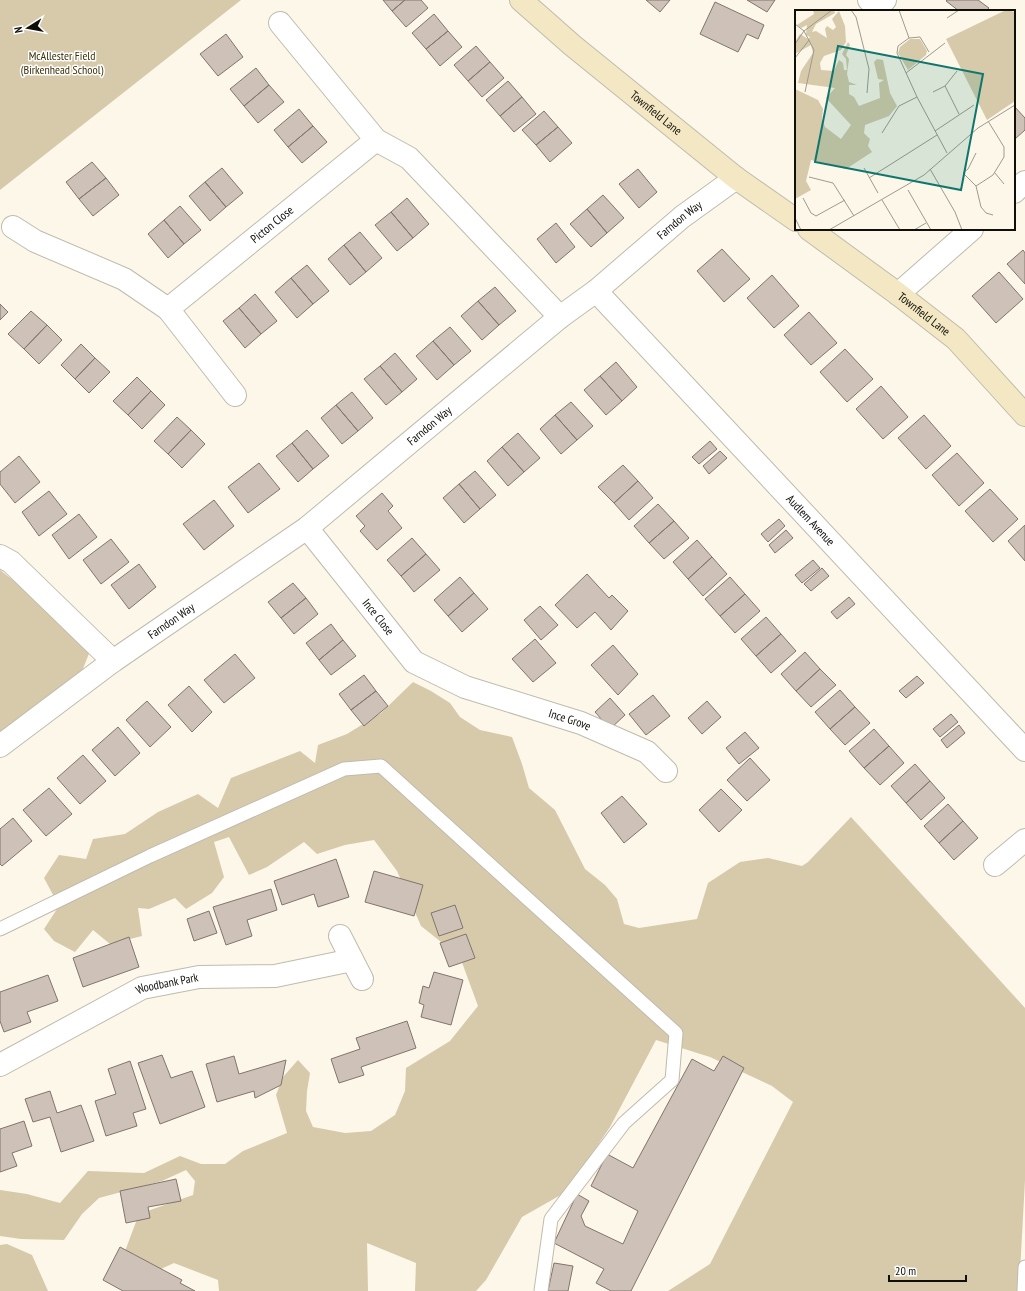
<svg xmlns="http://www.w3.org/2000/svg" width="1025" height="1291" font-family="'PT Sans Narrow',sans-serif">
<rect width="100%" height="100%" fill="#fcf7e9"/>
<path fill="#d6caaa" d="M0 0H241L0 190Z
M0 570 79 632 90 651 82 671 0 734Z
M413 682 431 691 450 703 460 717 480 730 512 737 522 764 529 788 555 810 585 869 605 885 617 899 624 924 639 928 697 919 708 883 740 862 768 858 802 866 808 862 851 817 1025 1008V1180L1019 1291H668L710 1264 793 1102 772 1086 710 1057 656 1040 610 1127 566 1192 522 1217 486 1280 476 1291H415L416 1263 367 1243 368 1291H219L218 1280 174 1263 152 1273 122 1259 139 1214 193 1195 195 1181 186 1170 162 1181 99 1198 82 1214 64 1240 21 1239 0 1236V1190L27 1194 60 1203 88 1171 144 1173 180 1156 201 1164H225L243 1151 287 1133 276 1095 283 1077 298 1060 310 1073 307 1091 306 1111 313 1127 345 1133 371 1131 395 1115 405 1091 406 1068 450 1041 478 1006 460 957 421 926 397 871 374 840 345 845 317 854 304 842 267 867 249 875 229 837 214 842 224 877 212 893 186 909 175 898 149 909 138 908 142 936 110 944 93 930 75 952 54 941 44 929 59 906 44 878 59 855 86 859 93 839 125 834 158 812 198 794 218 808 231 778 300 751 315 763 318 745 347 734 381 713Z
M7 1244 32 1255 48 1291H0V1245Z"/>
<path fill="#cec1b7" stroke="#81756d" d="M383 0H405L392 11Z
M405 0H421L428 8 406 27 392 11Z
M646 0H670L660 12Z
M747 0H775L767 12Z
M947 0H978L989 8 986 11H959L946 1Z
M715 2 764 25 758 39 747 34 738 52 700 34Z
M434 14 448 31 426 49 412 33Z
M448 31 462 47 440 66 426 49Z
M226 34 243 57 218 76 200 54Z
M476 46 490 62 468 81 454 65Z
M490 62 504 78 482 97 468 81Z
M256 68 269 85 244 106 230 89Z
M508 81 522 97 500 116 486 100Z
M269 85 284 102 258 123 244 106Z
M522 97 536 114 514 132 500 116Z
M1014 106 1025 118V130L1015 139 1014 138Z
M299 109 313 126 288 147 274 130Z
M544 111 558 127 536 145 522 130Z
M313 126 327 142 302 163 288 147Z
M558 127 572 143 550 162 536 145Z
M92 162 106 178 79 199 66 182Z
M222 168 243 193 226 207 205 182Z
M638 169 657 192 639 208 619 184Z
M106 178 119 195 93 216 79 199Z
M205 182 226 207 210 221 189 196Z
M603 195 624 218 607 233 587 209Z
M407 198 429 224 413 238 391 212Z
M180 206 201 230 184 244 164 220Z
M587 209 607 233 591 247 570 224Z
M391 212 413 238 397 251 375 225Z
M164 220 184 244 168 258 148 234Z
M556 223 575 247 556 263 537 239Z
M360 232 382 258 366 272 344 245Z
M344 245 366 272 350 285 328 259Z
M722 249 750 279 724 302 697 271Z
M1023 250 1025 253V284L1007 264Z
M307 265 329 291 313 304 291 278Z
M999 272 1023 299 996 323 972 296Z
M772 275 799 306 774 328 747 298Z
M291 278 313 304 297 318 275 292Z
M495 287 516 311 499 325 478 301Z
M255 294 277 321 261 334 239 308Z
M478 301 499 325 482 340 461 316Z
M0 304 8 312 0 320Z
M239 308 261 334 245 348 223 321Z
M31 311 47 325 24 349 8 334Z
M809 312 837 343 811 365 784 335Z
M47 325 62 340 39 364 24 349Z
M450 327 471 351 454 365 433 341Z
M433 341 454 365 437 380 416 356Z
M81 344 95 358 75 379 61 365Z
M845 349 873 379 847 402 820 372Z
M395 353 417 379 402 392 380 366Z
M95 358 110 372 89 393 75 379Z
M616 362 637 387 622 401 600 376Z
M380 366 402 392 386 405 364 379Z
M600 376 622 401 606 415 584 390Z
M137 377 151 391 128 415 113 401Z
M881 386 908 417 883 439 856 409Z
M151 391 165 405 142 429 128 415Z
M352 392 373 418 358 431 336 405Z
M571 402 593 426 577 440 555 415Z
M336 405 358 431 342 444 321 418Z
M555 415 577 440 561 454 540 429Z
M924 415 951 446 926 469 898 438Z
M177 417 191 430 168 454 154 441Z
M191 430 205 444 182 468 168 454Z
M307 430 329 456 313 469 292 443Z
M518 433 540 458 524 472 502 447Z
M710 441 717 449 699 464 692 457Z
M292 443 313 469 298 482 276 456Z
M502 447 524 472 508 486 487 461Z
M720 451 727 458 709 474 703 466Z
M957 453 984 483 959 506 932 475Z
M19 456 40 482 15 503 0 484V472Z
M259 463 280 489 248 513 228 487Z
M623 465 638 481 614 503 598 487Z
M475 471 496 495 480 509 459 484Z
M638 481 653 498 629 520 614 503Z
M459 484 480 509 464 523 443 498Z
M990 489 1018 519 993 542 965 511Z
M49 491 67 514 39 536 22 512Z
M382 493 393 506 388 511 402 528 377 550 360 531 365 526 356 516Z
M214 500 234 526 204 550 183 524Z
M658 504 674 521 649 543 634 526Z
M79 514 97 537 69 559 52 535Z
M779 519 785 526 768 542 761 534Z
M674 521 689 538 664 559 649 543Z
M1025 525V561L1008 541Z
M786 530 793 538 775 553 769 545Z
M412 538 426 554 401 576 387 560Z
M111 539 129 562 101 584 83 560Z
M697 540 712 557 688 579 673 562Z
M426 554 440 570 414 592 401 576Z
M712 557 727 574 703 596 688 579Z
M813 560 820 568 802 583 795 575Z
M139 564 156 587 129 609 111 585Z
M822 568 829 576 811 591 804 584Z
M587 574 609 598 612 595 628 611 611 630 595 612 577 628 555 605Z
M460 577 474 593 448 616 434 600Z
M730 577 745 594 720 616 705 599Z
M293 583 306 598 281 618 268 602Z
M474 593 488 609 462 632 448 616Z
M745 594 760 611 735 633 720 616Z
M849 597 855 604 837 619 831 612Z
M306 598 318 614 294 634 281 618Z
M540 606 558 625 541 640 524 620Z
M766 617 781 634 756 656 741 639Z
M331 624 343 640 319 660 306 643Z
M781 634 796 651 771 673 756 656Z
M535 639 556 663 533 682 512 659Z
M343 640 356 656 331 675 319 660Z
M613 645 638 674 618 695 591 665Z
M805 652 820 669 796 691 781 674Z
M235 654 255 678 224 703 204 680Z
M820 669 836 685 811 707 796 691Z
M364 675 376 691 351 710 339 694Z
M917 676 924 683 906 698 899 691Z
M189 686 212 712 192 732 168 705Z
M840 690 855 707 830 729 815 712Z
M376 691 388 706 364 726 351 710Z
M653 695 670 716 646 735 629 714Z
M610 698 625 715 610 729 595 712Z
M147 701 171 727 150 747 126 720Z
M707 701 721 717 702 734 688 718Z
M855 707 870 723 845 745 830 729Z
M951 714 958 722 940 737 933 729Z
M959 725 965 733 947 748 941 740Z
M118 727 140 753 115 776 92 750Z
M874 729 889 746 864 768 849 751Z
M745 732 759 748 739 764 726 748Z
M889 746 904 763 880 785 864 768Z
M83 755 106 781 80 804 57 778Z
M750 758 770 780 747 801 727 780Z
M915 764 930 781 906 803 891 786Z
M930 781 945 798 921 820 906 803Z
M49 788 72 814 46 836 23 810Z
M721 789 742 810 719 832 699 810Z
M622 796 647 824 624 843 601 813Z
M948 804 963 821 939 843 924 826Z
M13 818 32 841 2 866 0 864V829Z
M963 821 978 838 954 860 939 843Z
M336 859 349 897 318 907 314 894 282 905 274 881Z
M374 871 423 885 414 916 365 902Z
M271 889 277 910 247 920 252 936 226 945 213 907Z
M455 905 463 928 439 936 431 913Z
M209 911 217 933 194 941 187 919Z
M466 934 475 958 449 967 440 943Z
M129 937 139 967 83 987 73 958Z
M434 972 463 980 451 1025 421 1017 424 1005 419 1003 423 986 429 988Z
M48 975 58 1001 27 1012 31 1022 4 1032 0 1021V992Z
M407 1021 416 1048 361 1067 364 1075 339 1083 331 1059 360 1049 356 1038Z
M162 1055 171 1078 192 1071 205 1107 160 1124 138 1063Z
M234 1056 239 1074 286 1060 281 1085 255 1098 254 1091 217 1102 206 1064Z
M723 1056 744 1068 631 1291H611L596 1283 604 1269 554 1243 577 1194 589 1201 581 1216 585 1226 623 1244 638 1211 591 1186 607 1154 633 1168 692 1059 714 1071Z
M130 1061 146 1109 133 1113 137 1126 106 1136 95 1101 116 1094 108 1069Z
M50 1091 57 1113 81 1105 94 1141 61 1152 50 1117 33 1122 25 1099Z
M24 1121 32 1146 12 1153 17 1166 0 1172V1129Z
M176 1179 181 1201 148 1207 150 1218 126 1223 120 1191Z
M120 1247 182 1280 180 1283 195 1291H123L103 1280Z
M554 1263 573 1266 568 1291H548Z"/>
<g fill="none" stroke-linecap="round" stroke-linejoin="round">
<defs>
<path id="lane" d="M0 929 150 856 344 769 381 766 676 1033 672 1080 624 1123 551 1219 541 1291
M1024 1291 1025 1267"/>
<g id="street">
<path d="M869 0 878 7 885 0"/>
<path d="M280 23 376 140 409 158 560 317"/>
<path d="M1014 192 1025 182"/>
<path d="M13 227 35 241 124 279 168 309 235 395"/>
<path id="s1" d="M596 291 1025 750"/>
<path d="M898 294 972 229"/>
<path id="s2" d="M168 309 376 140"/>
<path id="s3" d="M307 528 414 662 465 687 581 723 647 752 666 771"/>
<path d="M0 556 11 562 113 661"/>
<path id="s4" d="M0 746 113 661 307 528 560 317 596 291 682 217 736 178"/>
<path d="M995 865 1025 840"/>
<path d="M340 936 362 979"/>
<path id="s5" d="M0 1065 142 988 199 977 275 976 352 960"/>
</g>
<g id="secondary">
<path id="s6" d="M521 0 572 45 736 178 796 220"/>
<path id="s7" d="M809 229 898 294 956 339 1025 415"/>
</g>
</defs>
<use href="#lane" stroke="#bfbbad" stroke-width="15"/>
<use href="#street" stroke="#bfbbad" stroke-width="24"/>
<use href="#secondary" stroke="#bfbbad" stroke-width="24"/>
<use href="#lane" stroke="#fff" stroke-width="13"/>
<use href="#street" stroke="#fff" stroke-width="22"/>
<use href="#secondary" stroke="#f3e8c3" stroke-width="22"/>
</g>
<g text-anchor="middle" stroke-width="3" stroke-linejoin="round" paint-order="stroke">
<g font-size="12" fill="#3b2f08" stroke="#fff">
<text x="62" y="60">McAllester Field<tspan x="62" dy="14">(Birkenhead School)</tspan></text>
</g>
<g font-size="12" fill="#0f0e09" stroke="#fff">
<text dy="4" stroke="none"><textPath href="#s6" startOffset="176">Townfield Lane</textPath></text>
<text dy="4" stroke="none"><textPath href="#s4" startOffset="860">Farndon Way</textPath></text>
<text dy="4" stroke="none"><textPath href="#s2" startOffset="134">Picton Close</textPath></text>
<text dy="4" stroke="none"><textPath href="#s7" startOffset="143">Townfield Lane</textPath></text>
<text dy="4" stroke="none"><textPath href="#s4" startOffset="536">Farndon Way</textPath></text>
<text dy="4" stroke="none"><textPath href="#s1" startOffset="314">Audlem Avenue</textPath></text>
<text dy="4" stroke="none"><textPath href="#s3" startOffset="114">Ince Close</textPath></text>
<text dy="4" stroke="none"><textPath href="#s4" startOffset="212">Farndon Way</textPath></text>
<text dy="4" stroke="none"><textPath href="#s3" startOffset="338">Ince Grove</textPath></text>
<text dy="4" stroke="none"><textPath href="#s5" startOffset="187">Woodbank Park</textPath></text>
</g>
</g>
<g transform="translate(795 10)">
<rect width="220" height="220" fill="#fcf7e9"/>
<path d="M18 0H39L40 3 21 14 17 22 21 21 32 28 30 19 32 16 38 20 41 17 37 9 44 1 50 16 51 32 46 40 29 46 25 53 26 60 39 61 44 50 48 53 49 60H52L51 49 47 44 53 32 55 35 51 45 54 49 52 64 54 72 62 75H54V84L59 87 64 96 85 88 84 73 89 70 83 69 79 52 82 49 88 50 95 83 102 96 94 106 70 115 69 123 75 129 73 136 77 142 51 159 16 150 11 171 16 180 0 189V79L23 90 28 99 27 109 30 117 46 129 56 115 31 88 40 78 3 73 6 61 18 43 16 35 0 44V32L5 24 13 29 15 27 11 25 12 15 6 18 2 15 19 4ZM211 0 220 2V91L192 110 151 29ZM115 29H125L132 41 131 45 113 60 103 43 105 37Z" fill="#d6caaa"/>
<path fill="none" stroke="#9d9a8f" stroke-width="1" d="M56 0 61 7 74 59 72 83M104 0 114 28 125 27 134 42M152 8 164 0M0 14 9 21 19 40 10 82M114 28 103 36 102 43 122 87 152 143M0 34 9 21 37 0M0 48 14 30M111 63 150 33M150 76 164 104M138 82 150 76 162 61M140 121 179 95M87 123 104 96 122 87M69 158 83 183M135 159 160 202 167 220M200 163 209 174M14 167 38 173 59 206M74 168 142 125M181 176 198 165 209 147V137L193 111M181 176 168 163 173 159 181 143M181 176 186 197 191 203 198 205M113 180 136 220M8 188 16 203 21 206 50 190M87 190 105 220M0 208 6 220M34 220 129 165 183 118 220 95M119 220 131 213"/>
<path fill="#0f766e" fill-opacity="0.15" stroke="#0f766e" stroke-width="2" d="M43 36 188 64 166 180 20 152Z"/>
<rect width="220" height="220" fill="none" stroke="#0f0e09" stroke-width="2"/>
</g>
<g transform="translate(28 28) rotate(259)" stroke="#ffffff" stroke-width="3" paint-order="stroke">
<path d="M0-3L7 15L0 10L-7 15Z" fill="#0f0e09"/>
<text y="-6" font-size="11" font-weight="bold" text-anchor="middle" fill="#0f0e09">N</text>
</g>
<path d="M889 1275v6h77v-6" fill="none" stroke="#0f0e09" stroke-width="2"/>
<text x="895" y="1275" font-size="12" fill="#0f0e09" stroke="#ffffff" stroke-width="3" paint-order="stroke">20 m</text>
</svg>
